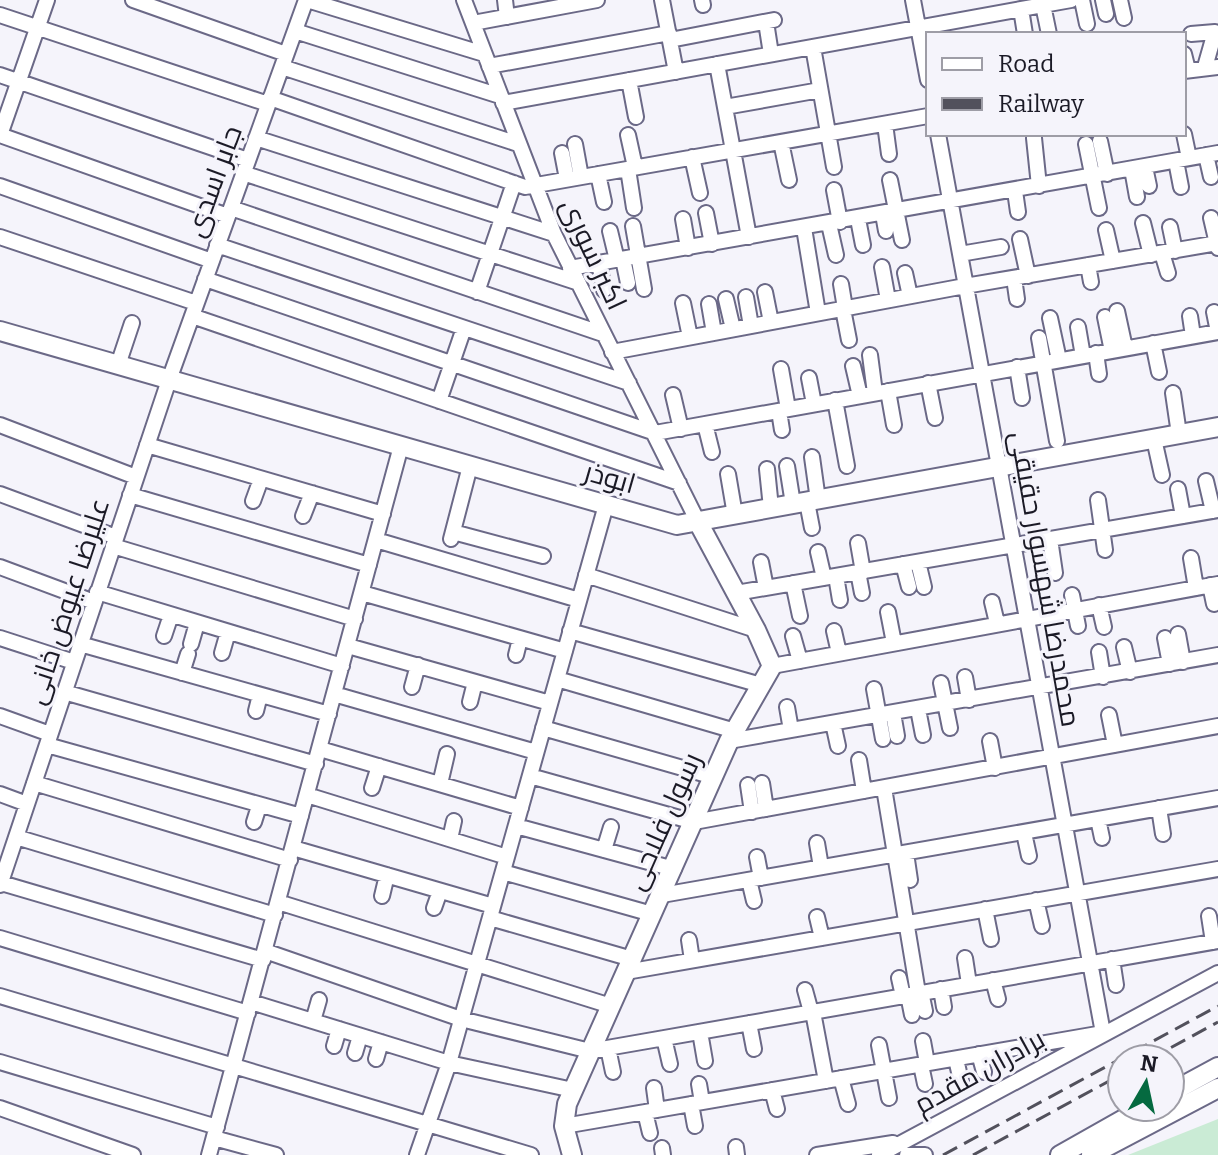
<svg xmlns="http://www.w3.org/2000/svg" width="1218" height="1155" font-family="Bitter,Cairo,serif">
<rect width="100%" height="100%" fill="#f5f4fb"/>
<path fill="#caebd5" d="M1218 1119V1155H1128Z"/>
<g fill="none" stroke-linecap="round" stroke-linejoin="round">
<defs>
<path id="minor" d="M133 0 286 54
M307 0 484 54
M464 0 554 234 698 522
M505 0 507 17
M662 0 676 72
M702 0 703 5
M913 0 928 80
M1082 0 1087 24
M1103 0 1106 14
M1120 0 1124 18
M1043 5 1049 34
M1021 9 1025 34
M0 15 268 104
M766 22 771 54
M473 23 597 0
M295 31 500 96
M1191 34 1215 32 1205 67
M670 40 774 20
M813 47 834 167
M1184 54 1188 70
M717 64 749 237
M489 66 669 33
M282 67 518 144
M1184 71 1218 67
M0 75 248 160
M629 80 636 117
M270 98 525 187 928 116
M503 103 1071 0
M725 107 820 90
M885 124 889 154
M938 134 1103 1033
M1184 134 1189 158
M0 135 228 216
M0 135 47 0
M628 135 635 167
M256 138 554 234
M1034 138 1039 186
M1100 141 1107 174
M781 142 789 180
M575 144 581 177
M1086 144 1099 208
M562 153 567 179
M1206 155 1211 177
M692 157 700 193
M1176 161 1181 187
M1145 167 1149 186
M628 169 634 208
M1132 169 1137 197
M243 173 576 282
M598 174 604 202
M890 180 902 240
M0 186 212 261
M834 190 840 222
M1015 191 1018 212
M231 208 603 334
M706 213 712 244
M883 214 886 231
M1211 218 1218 248
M683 219 688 248
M858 219 863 245
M1143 223 1151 255
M829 224 836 255
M633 226 644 289
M1170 227 1175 251
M804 228 818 313
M1106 230 1113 261
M610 231 617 260
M0 237 196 303
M1020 239 1028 276
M217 245 629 383
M1162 253 1168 273
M960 254 1001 247
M623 259 628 283
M599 263 604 290
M1088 265 1091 282
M882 267 888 300
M570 268 1218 153
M905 273 910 296
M1014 278 1017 299
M205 279 655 433 1218 332
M841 284 845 308
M477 292 514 183
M765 292 771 322
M746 297 751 326
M726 299 733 329
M683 303 690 337
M709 304 714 333
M843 309 849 340
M1117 311 1125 348
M1214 312 1218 332
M192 316 679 483
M1190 316 1193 336
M1105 317 1112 351
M1050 318 1059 360
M1078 327 1083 356
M1039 338 1057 441
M1153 343 1159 372
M612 352 965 286 1218 243
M1096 353 1099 374
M870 355 875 393
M118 365 132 323
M853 366 860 396
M1017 367 1022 398
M781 369 788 409
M809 378 814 404
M928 383 935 418
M888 391 894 425
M1173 393 1179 434
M673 395 681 429
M835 400 847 466
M439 401 464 328
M779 411 782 430
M705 424 712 452
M0 425 136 477
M1154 439 1162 475
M147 445 383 514
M812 457 818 500
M787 466 793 504
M767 469 771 508
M728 474 735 515
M1206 481 1213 511
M1178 489 1183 516
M0 494 116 537
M130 495 369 565
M1098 500 1105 550
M253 501 261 479
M807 502 812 528
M303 516 312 493
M453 532 543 556
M451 539 470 466
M1050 539 1055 573
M376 540 579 600
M858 543 863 572
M113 546 355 619
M818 552 824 578
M1191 558 1196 588
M761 562 766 588
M918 562 924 587
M903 564 909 587
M0 567 94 602
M858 572 862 593
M586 575 756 630
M836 576 840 600
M793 583 800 616
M1210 585 1214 604
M97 592 342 666
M362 593 565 651
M736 593 1218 510
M1072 595 1078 626
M992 602 997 623
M1099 605 1104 627
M888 612 894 643
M570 631 761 685
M834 631 839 653
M1178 634 1183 662
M164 636 171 615
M793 636 800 661
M0 638 74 662
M1165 638 1170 664
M80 644 329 714
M191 644 197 623
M348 646 550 703
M1124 647 1130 672
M1099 652 1103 677
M222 653 228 632
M516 655 520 639
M772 666 1218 584
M182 673 188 654
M965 677 969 700
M557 679 735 731
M941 683 950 728
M412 687 418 665
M874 689 883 739
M64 692 316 764
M334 694 536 752
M470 702 475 682
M787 707 791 730
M918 709 923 735
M256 711 260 695
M893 713 897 736
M1109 715 1115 745
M0 716 50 734
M833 723 838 746
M543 728 714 777
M729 741 1218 655
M990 741 995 768
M47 745 301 816
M320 749 521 808
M859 760 864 791
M530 776 694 822 1218 726
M34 783 290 860
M762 783 766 809
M440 784 447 754
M748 785 752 812
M372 788 379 766
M884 788 918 993
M0 794 27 804
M307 795 507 857
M1159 808 1163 834
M1098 819 1102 838
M254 822 259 806
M516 826 674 869
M1024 833 1029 856
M16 837 275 915
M450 839 454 821
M817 843 821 867
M293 848 493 906
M604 850 611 827
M906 853 910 880
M757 857 761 878
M503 872 652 914
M749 880 754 901
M1 883 263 960
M0 885 169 380 306 0
M662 895 1218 798
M382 896 387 875
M1036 900 1042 926
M278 902 611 1006
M434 908 440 891
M985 909 991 939
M1209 916 1213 942
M817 917 822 938
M490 918 632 959
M0 938 248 1013
M689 940 692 960
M265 951 461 1019 590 1051 1218 941
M965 958 969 984
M1112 959 1116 985
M626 972 1218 869
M899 978 903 996
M993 980 998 999
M941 989 944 1007
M805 990 811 1012
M921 992 925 1011
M908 995 912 1015
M0 996 531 1155
M251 1002 449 1063 573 1090
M813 1012 826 1081
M313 1021 319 1000
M749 1023 754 1049
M700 1032 705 1061
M664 1038 670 1064
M923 1041 927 1063
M879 1045 889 1098
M334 1046 339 1029
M608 1048 613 1072
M355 1053 360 1036
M979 1054 984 1072
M376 1059 381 1042
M956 1059 961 1081
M0 1062 217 1127
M921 1065 925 1084
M841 1078 848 1104
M699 1084 702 1102
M654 1088 657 1110
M772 1090 777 1109
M691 1104 695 1126
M0 1108 133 1155
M645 1112 650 1133
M564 1126 1103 1033
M214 1138 276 1155
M736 1147 737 1155
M662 1148 663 1155
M209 1155 401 446
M417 1155 449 1063 606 505
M817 1155 893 1143
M879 1155 1218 973
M907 1155H925"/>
<path id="major" d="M0 331 677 525 1218 427
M1170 1093 1218 1067
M572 1155 564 1126 567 1104 729 741 772 666 756 630 698 522
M1060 1155 1145 1107
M1091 1155 1218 1088"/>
</defs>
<use href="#minor" stroke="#6b6987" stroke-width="18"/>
<use href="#major" stroke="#6b6987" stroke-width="22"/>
<use href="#minor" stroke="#fff" stroke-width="14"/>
<use href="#major" stroke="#fff" stroke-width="18"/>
<path stroke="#52515c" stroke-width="3" stroke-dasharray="16 8" stroke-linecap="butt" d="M1150 1059 1218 1022
M943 1155 1218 1006
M973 1155 1122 1074"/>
</g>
<g text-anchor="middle" stroke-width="6" stroke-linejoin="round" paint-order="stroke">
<g font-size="28" fill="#1b1a26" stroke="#f5f4fb">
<text transform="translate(213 181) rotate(-70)" y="10">جابر اسدی</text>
<text transform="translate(594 254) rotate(65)" y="10">اکبر سوری</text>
<text transform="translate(610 477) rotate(16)" y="10">ابوذر</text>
<text transform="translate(1046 579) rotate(80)" y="10">محمدرضا شهسوار حقیقی</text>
<text transform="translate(67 601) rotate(-72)" y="10">علیرضا عیوض خانی</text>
<text transform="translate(663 821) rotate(-66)" y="10">رسول فلاحی</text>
<text transform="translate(979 1071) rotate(-29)" y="10">برادران مقدم</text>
</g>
</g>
<rect x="926" y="32" width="260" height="104" fill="#f5f4fb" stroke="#9e9da6" stroke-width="2"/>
<rect x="942" y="58" width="40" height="12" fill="#ffffff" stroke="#9e9da6" stroke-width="2"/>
<text x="998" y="72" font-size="24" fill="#1b1a26">Road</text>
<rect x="942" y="98" width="40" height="12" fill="#52515c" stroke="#9e9da6" stroke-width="2"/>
<text x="998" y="112" font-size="24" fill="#1b1a26">Railway</text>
<g transform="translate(1146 1083) rotate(9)"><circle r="38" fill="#f5f4fb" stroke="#9e9da6" stroke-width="2"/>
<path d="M0-6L14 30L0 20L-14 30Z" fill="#056a40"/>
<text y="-12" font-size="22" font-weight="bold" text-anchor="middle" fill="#1b1a26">N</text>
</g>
</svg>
